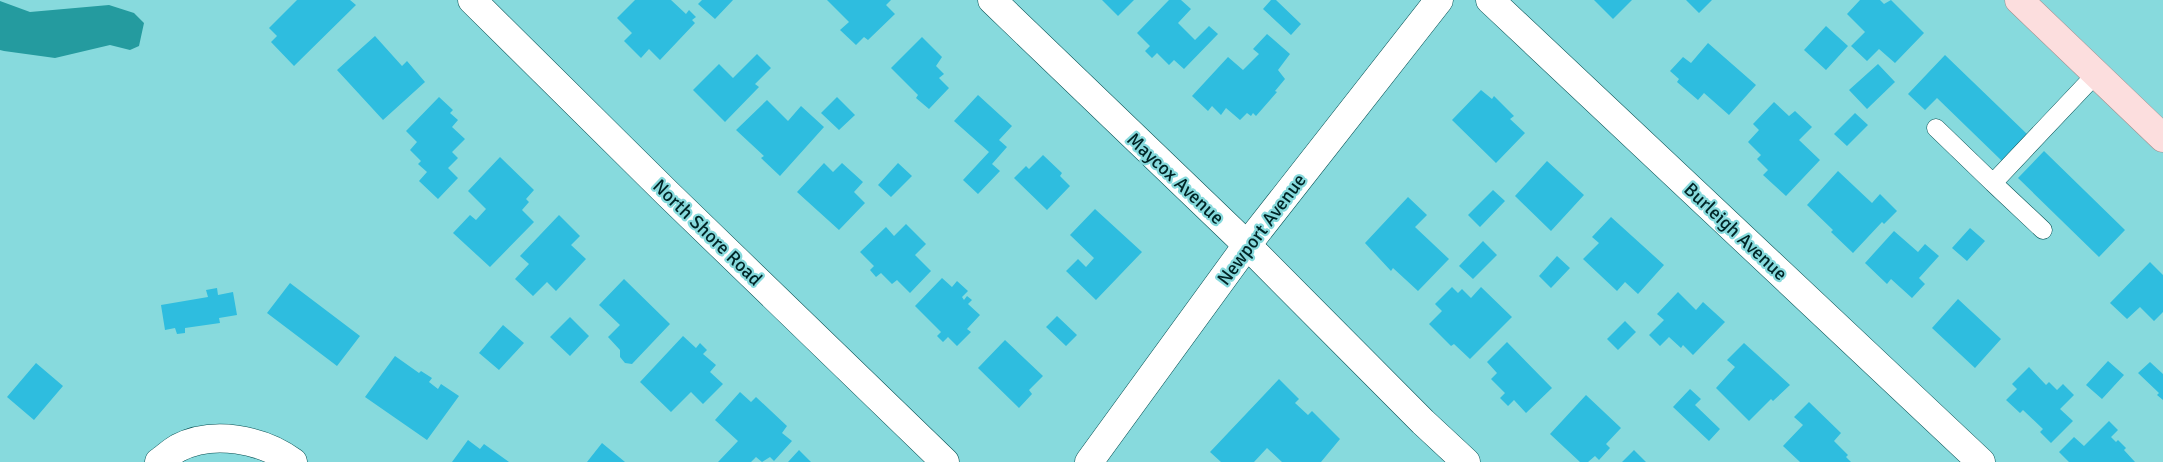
<svg xmlns="http://www.w3.org/2000/svg" width="2163" height="462" font-family="Signika,sans-serif">
<rect width="100%" height="100%" fill="#87dadd"/>
<path fill="#249b9f" d="M0 1 30 12 109 5 134 13 144 23 139 46 130 50 110 45 55 58 4 51 0 50Z"/>
<path fill="#2ebddf" d="M297 0H350L356 5 294 66 271 42 277 36 269 28Z
M635 0H671L686 14 689 10 696 17 692 20 695 23 660 60 649 49 641 58 624 41 632 33 617 18Z
M702 0H733L715 19 698 4Z
M827 0H891L886 5 895 14 868 40 864 37 856 45 840 30 849 22Z
M1102 0H1134L1118 16Z
M1169 0H1181L1191 9 1178 23 1195 40 1209 26 1218 34 1184 69 1174 60 1169 65 1157 53 1152 58 1145 51 1150 46 1137 33Z
M1271 0H1276L1301 24 1291 35 1263 9Z
M1594 0H1632L1613 19Z
M1686 0H1712L1699 13Z
M1860 0H1880L1884 4 1891 0 1924 33 1895 63 1879 49 1867 61 1851 46 1865 32 1847 14Z
M1826 26 1848 46 1826 70 1804 50Z
M1267 34 1290 54 1278 70 1285 79 1275 91 1277 92 1256 116 1253 113 1251 116 1247 113 1240 120 1226 108 1221 115 1212 106 1208 111 1192 96 1228 57 1243 70 1259 54 1253 49Z
M375 36 402 66 407 61 425 82 383 120 337 70Z
M922 37 942 57 936 66 944 74 939 78 949 88 929 109 916 98 918 95 891 68Z
M1708 43 1756 85 1729 115 1704 93 1698 100 1677 82 1679 79 1670 71 1683 57 1691 63Z
M757 54 771 68 755 84 759 87 725 122 693 90 719 64 733 78Z
M1945 55 2027 134 2002 161 1937 98 1925 110 1908 94Z
M1878 64 1895 82 1867 109 1849 90Z
M1481 90 1492 99 1494 96 1514 116 1510 119 1525 133 1496 163 1452 120Z
M978 95 1012 126 999 140 1007 147 992 164 1000 171 978 194 963 180 989 152 954 121Z
M439 97 453 110 450 113 458 120 452 127 465 139 452 152 458 158 448 168 458 178 438 199 419 181 427 172 418 164 421 161 410 150 417 142 406 131Z
M837 97 855 115 839 130 821 113Z
M767 100 788 121 801 106 824 127 780 176 761 158 764 156 736 130Z
M1774 102 1789 116 1795 111 1812 127 1799 140 1820 160 1786 196 1763 175 1768 170 1757 159 1761 155 1748 142 1759 130 1753 124Z
M1855 113 1868 125 1847 146 1834 134Z
M2044 151 2125 230 2099 257 2018 178Z
M1043 155 1062 173 1060 176 1070 186 1047 210 1014 178 1026 166 1029 169Z
M500 157 534 190 526 199 529 202 522 210 534 222 490 267 453 233 470 215 476 220 486 209 468 191Z
M1547 161 1584 195 1551 231 1515 196Z
M824 163 833 172 842 163 863 182 854 192 865 203 839 230 797 192Z
M898 163 912 176 891 197 878 185Z
M1838 171 1872 203 1880 194 1897 211 1884 224 1882 222 1853 253 1831 232 1833 230 1807 205Z
M1493 190 1505 201 1480 227 1468 215Z
M1408 197 1427 215 1415 227 1449 259 1418 291 1393 268 1391 271 1365 243Z
M1095 209 1142 252 1096 300 1066 271 1078 259 1086 267 1094 258 1070 235Z
M559 215 580 236 571 245 586 259 556 291 547 282 533 296 515 279 529 264 520 256Z
M1611 217 1664 265 1638 294 1625 282 1617 291 1583 259 1599 243 1592 237Z
M906 224 926 244 915 255 931 271 910 293 897 280 892 284 881 273 876 277 870 270 874 266 860 252 886 227 894 236Z
M1970 228 1985 241 1967 261 1952 248Z
M1894 231 1918 252 1925 244 1939 256 1919 278 1925 284 1912 298 1891 279 1887 284 1865 263Z
M1483 241 1497 255 1473 279 1459 266Z
M1557 256 1570 268 1551 288 1539 276Z
M2150 262 2163 275V312L2154 321 2140 307 2127 319 2110 303Z
M942 278 952 287 957 281 968 291 962 297 964 300 967 296 972 300 968 304 980 315 967 329 971 332 957 346 948 337 943 342 937 336 941 332 915 306Z
M624 279 670 324 632 364 625 363 620 357V350L608 337 620 325 599 305Z
M290 283 360 336 337 366 267 313Z
M1452 287 1458 293 1462 289 1471 298 1481 287 1512 317 1470 359 1454 344 1451 346 1429 324 1442 311 1435 304Z
M217 288 218 295 233 292 237 315 219 318 220 323 185 328V333L177 334 175 328 165 330 161 305 208 297 206 290Z
M1678 292 1696 310 1703 302 1725 322 1693 355 1683 345 1681 348 1669 337 1660 346 1649 335 1664 320 1657 314Z
M1958 299 2001 339 1975 368 1932 328Z
M1057 316 1077 335 1066 346 1046 327Z
M570 317 589 336 570 356 550 337Z
M1625 321 1636 332 1618 350 1607 339Z
M503 325 524 343 499 370 479 353Z
M683 336 696 348 700 343 707 350 703 354 716 365 710 372 723 384 703 404 691 392 671 412 640 382Z
M1005 340 1043 376 1029 390 1032 394 1019 408 978 368Z
M1507 342 1552 388 1526 413 1514 400 1508 406 1500 398 1505 393 1491 379 1497 373 1487 362Z
M1744 343 1790 385 1773 401 1771 399 1749 421 1716 388 1735 367 1727 360Z
M395 356 419 373 421 371 432 378 429 382 438 389 441 384 459 396 427 440 365 397Z
M2108 361 2124 375 2102 399 2086 385Z
M2150 362 2163 374V400L2157 395 2159 393 2138 373Z
M36 363 63 386 34 420 7 397Z
M2029 367 2046 385 2049 382 2057 390 2063 384 2074 395 2060 409 2073 421 2051 443 2040 432 2043 429 2023 410 2020 413 2006 400 2017 389 2012 384Z
M1279 379 1299 399 1295 403 1308 415 1312 411 1340 439 1321 462H1282L1267 448 1254 462H1221L1210 452Z
M1690 389 1701 399 1695 405 1720 429 1709 441 1673 407Z
M740 392 751 402 756 397 787 426 782 433 792 441 774 461 770 457 762 462 756 457 751 462H718L738 441 715 420Z
M1586 395 1621 428 1606 444 1610 448 1599 460 1595 456 1588 462H1580L1550 434Z
M1809 402 1841 433 1834 441 1848 455 1846 457 1851 462H1800L1783 446 1803 425 1794 417Z
M2109 421 2118 430 2111 437 2116 442 2118 440 2126 448 2124 450 2135 462H2069L2059 452 2074 437 2084 446Z
M468 440 480 449 484 444 509 462H452Z
M602 443 625 462H587Z
M799 450 811 462H788Z
M1634 450 1646 462H1622Z"/>
<g fill="none" stroke-linecap="round" stroke-linejoin="round">
<defs>
<path id="lane" d="M1936 128 1993 183 2096 74
M1993 183 2043 230"/>
<path id="street" d="M472 0 667 193 945 462
M992 0 1247 245 1423 422 1466 462
M1490 0 1981 462
M159 462C165 458 171 452 178 448 213 430 262 439 293 462"/>
<path id="secondary" d="M1089 462 1247 245 1439 0"/>
<path id="primary" d="M2019 0 2163 138"/>
</defs>
<use href="#lane" stroke="#055053" stroke-width="19"/>
<use href="#street" stroke="#055053" stroke-width="29"/>
<use href="#secondary" stroke="#055053" stroke-width="29"/>
<use href="#primary" stroke="#a28f8f" stroke-width="29"/>
<use href="#lane" stroke="#fff" stroke-width="18"/>
<use href="#street" stroke="#fff" stroke-width="28"/>
<use href="#secondary" stroke="#fff" stroke-width="28"/>
<use href="#primary" stroke="#fcdede" stroke-width="28"/>
</g>
<g text-anchor="middle" stroke-width="4.5" stroke-linejoin="round" paint-order="stroke">
<g font-size="19" fill="#002526" stroke="#87dadd">
<text transform="translate(1176 178) rotate(43)" y="7">Maycox Avenue</text>
<text transform="translate(1261 229) rotate(-53)" y="7">Newport Avenue</text>
<text transform="translate(1736 231) rotate(43)" y="7">Burleigh Avenue</text>
<text transform="translate(708 232) rotate(44)" y="7">North Shore Road</text>
</g>
</g>
</svg>
